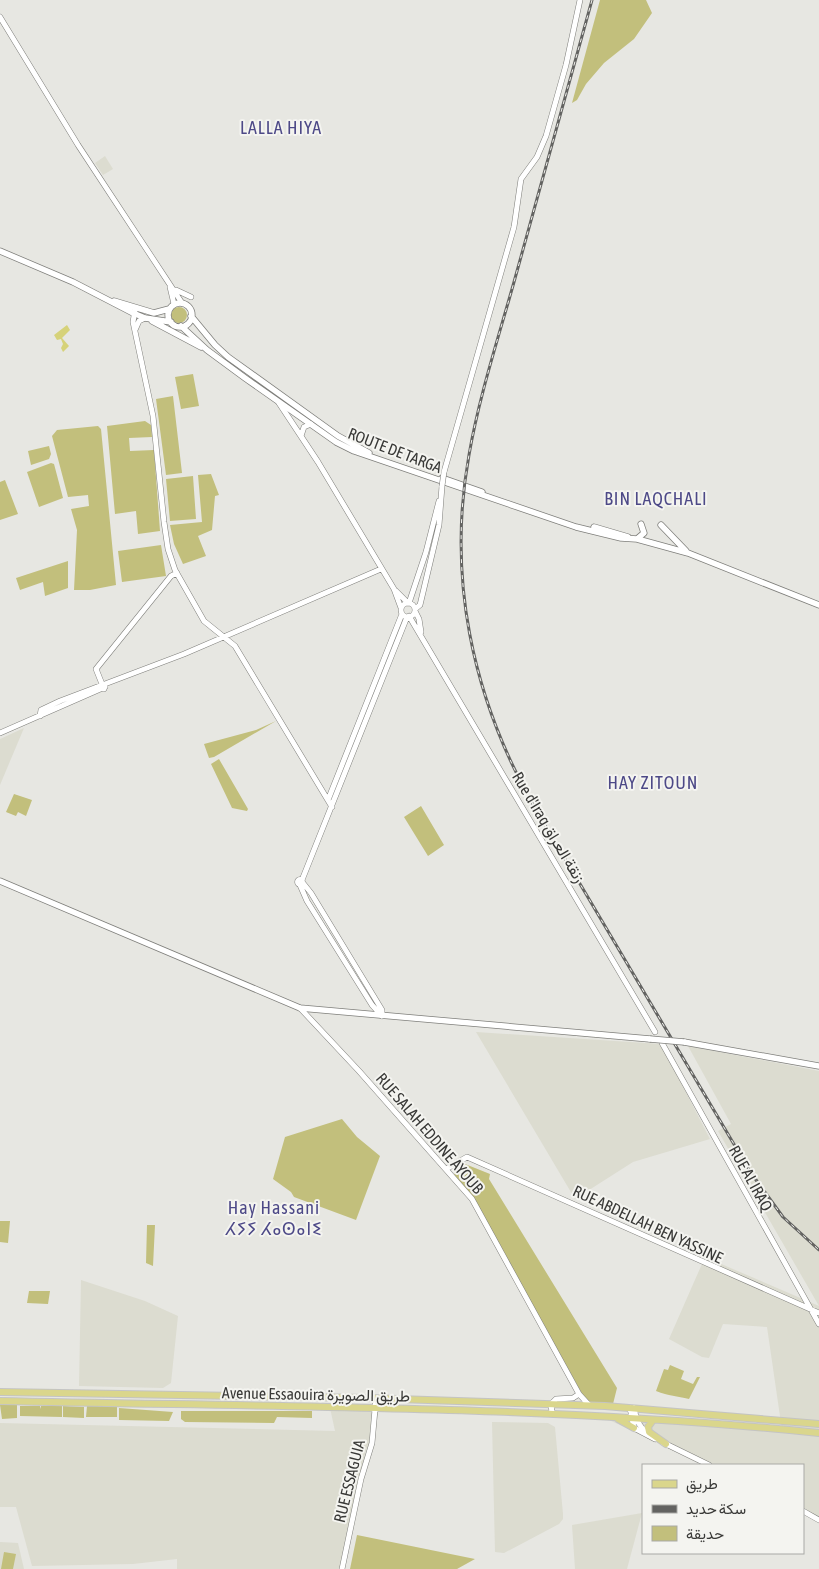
<svg xmlns="http://www.w3.org/2000/svg" width="819" height="1569" font-family="'Asap Condensed',Vazirmatn,'Noto Sans Tifinagh',sans-serif">
<rect width="100%" height="100%" fill="#e7e7e2"/>
<path fill="#dcdcd0" d="M105 156 113 169 103 175 95 163Z
M24 728 0 785V739Z
M476 1032 661 1044 710 1139 633 1162 575 1199Z
M688 1046 819 1071V1518L803 1510V1465H706L609 1420 782 1430 767 1327 723 1324 709 1358 702 1357 669 1339 705 1257 819 1306 718 1131 731 1124Z
M81 1280 145 1301 178 1316 171 1383 163 1388 79 1386Z
M379 1407 375 1435 366 1450 340 1569H177V1559L133 1564 32 1566 16 1507H0V1423L335 1431 330 1408Z
M492 1422 548 1423 555 1427 563 1514V1519L559 1524 504 1553 495 1552Z
M642 1513 627 1569H575L572 1525Z
M0 1542 18 1543 24 1569H0Z"/>
<path fill="#c2bf7c" d="M600 0H646L652 13 634 39 604 63 586 84 577 100 572 103Z
M171 315a8 8 0 1 1 16 0a8 8 0 1 1-16 0Z
M193 374 199 406 181 409 175 377Z
M173 396 182 473 166 475 156 399Z
M145 421 151 425 152 437 129 438 130 451 154 450 160 531 138 534 136 511 115 514 107 426Z
M98 426 101 429 116 585 90 590H74L77 530 71 509 89 506 88 495 68 497 52 436 57 430Z
M49 446 51 454 49 459 31 465 28 451Z
M51 463 54 464 63 498 39 507 27 472Z
M211 474 219 495 215 496 212 530 198 536 206 556 183 564 174 544 170 525 202 522 198 475Z
M193 476 196 519 170 521 166 479Z
M5 480 18 514 0 520V482Z
M161 545 166 576 122 582 118 551Z
M68 561V588L45 596 43 582 20 590 16 578Z
M276 721 214 757 209 758 204 744 256 730Z
M219 759 248 809 247 811 232 808 211 764Z
M14 794 32 800 26 816 18 812 16 816 6 812Z
M421 806 444 845 428 856 404 817Z
M342 1119 357 1137 380 1156 356 1220 294 1197 291 1192 273 1179 285 1137Z
M465 1164 490 1174 489 1179 617 1388 613 1404 589 1402 585 1399 472 1197 454 1175 458 1167Z
M0 1221H10L8 1243 0 1242Z
M147 1225H155L153 1266 146 1263Z
M29 1291H50L48 1304 27 1303Z
M670 1365 684 1371 681 1379 693 1384 697 1377H700L689 1399C677 1396 669 1396 656 1391L664 1369 668 1370Z
M0 1405H17V1418L2 1419Z
M20 1406H40L41 1409V1406H62V1417L20 1416Z
M63 1406 84 1407V1418L63 1417Z
M87 1406H117V1417H86Z
M119 1408 173 1412 169 1421 119 1420Z
M181 1411H312V1418L277 1417 274 1423 185 1422 181 1419Z
M357 1535 475 1559 457 1569H350Z
M4 1552 16 1554 13 1569H1Z"/>
<path fill="#d6d279" d="M67 325 70 330 62 338 69 346 63 352 61 348 63 344 61 339 57 340 54 335Z"/>
<g fill="none" stroke-linecap="round" stroke-linejoin="round">
<defs>
<path id="tertiary" d="M0 17 78 145 182 303
M170 287 174 304
M176 290 191 297
M135 310 133 322 153 416 164 522 168 549 175 570 204 621 235 646 332 807
M135 330 139 321 145 318
M279 403 318 462 394 589 401 608
M301 436 304 427 311 424
M444 472 514 227 521 179 537 157 546 136 566 65 580 0
M396 591 408 603
M409 603 426 552 439 501
M401 610a7 7 0 1 1 14 0a7 7 0 1 1-14 0Z
M415 609 420 605 439 525 442 486
M415 611 419 619 421 632
M409 616 655 1032
M104 689 96 669 171 576 177 573
M40 716 41 710 60 701 184 654 381 569
M0 733 105 687
M328 800 402 614
M297.5 882a2.5 2.5 0 1 1 5 0a2.5 2.5 0 1 1-5 0Z
M302 880 407 617
M303 883 311 893 382 1010V1016
M300 885 307 901 372 1005 382 1016
M300 1008 359 1071 472 1199 579 1394 589 1405
M662 1043 819 1324
M446 1169 467 1157 819 1313
M630 1408 634 1428 655 1439
M634 1408 637 1421 645 1432
M552 1413 551 1404 556 1399 573 1398 579 1394
M664 1443 709 1465
M803 1511 819 1520
M342 1569 361 1479 372 1443 376 1398"/>
<path id="secondary" d="M0 251 73 282 133 313 145 318 171 322
M114 301 154 313 169 309
M168 315a12 12 0 1 1 24 0a12 12 0 1 1-24 0Z
M191 316 215 345 228 357 338 436 369 453
M152 321 201 347
M181 326 207 350 245 378 336 442 354 451 576 527 621 538 637 539 688 553 819 605
M442 478 482 492
M661 525 686 551
M594 527 628 537
M637 539 644 533 641 524
M0 881 300 1008 650 1039
M684 1042 819 1066"/>
<path id="primary" d="M0 1392 368 1398 605 1406 819 1424
M0 1401C273 1407 547 1405 819 1433
M618 1419 634 1428
M653 1420 648 1427 649 1432 666 1444"/>
</defs>
<use href="#tertiary" stroke="#7f7f7b" stroke-width="6"/>
<use href="#secondary" stroke="#7f7f7b" stroke-width="7"/>
<use href="#primary" stroke="#c4c4c3" stroke-width="8"/>
<use href="#tertiary" stroke="#fff" stroke-width="5"/>
<use href="#secondary" stroke="#fff" stroke-width="5.5"/>
<use href="#primary" stroke="#dad68c" stroke-width="6"/>
<defs>
<path id="rail" d="M592 0C566 94 540 188 514 282 498 339 479 397 469 455 447 576 472 695 531 801L751 1173 783 1217 819 1250"/>
</defs>
<use href="#rail" stroke="#636361" stroke-width="3"/>
<use href="#rail" stroke="#f4f4f0" stroke-width="1" stroke-dasharray="4" stroke-linecap="butt"/>
<defs>
<path id="tertiary-bridge" d="M442 486 444 472"/>
<path id="secondary-bridge" d="M650 1039 684 1042"/>
</defs>
<use href="#tertiary-bridge" stroke="#7f7f7b" stroke-width="6" stroke-linecap="butt"/>
<use href="#secondary-bridge" stroke="#7f7f7b" stroke-width="7" stroke-linecap="butt"/>
<use href="#tertiary-bridge" stroke="#fff" stroke-width="5"/>
<use href="#secondary-bridge" stroke="#fff" stroke-width="5.5"/>
</g>
<g text-anchor="middle" stroke-width="4" stroke-linejoin="round" paint-order="stroke">
<g font-size="16" fill="#393937" stroke="#f4f4f0">
<text transform="translate(395 450) rotate(21)" y="6">ROUTE DE TARGA</text>
<text transform="translate(549 827) rotate(59)" y="6">Rue d'Iraq زنقة العراق</text>
<text transform="translate(430 1133) rotate(49)" y="6">RUE SALAH EDDINE AYOUB</text>
<text transform="translate(751 1178) rotate(61)" y="6">RUE AL IRAQ</text>
<text transform="translate(648 1224) rotate(25)" y="6">RUE ABDELLAH BEN YASSINE</text>
<text transform="translate(316 1394) rotate(1)" y="6">Avenue Essaouira طريق الصويرة</text>
<text transform="translate(349 1481) rotate(-76)" y="6">RUE ESSAGUIA</text>
</g>
<g font-size="18" letter-spacing="1" fill="#4d4987" stroke="#f4f4f0">
<text x="281" y="134">LALLA HIYA</text>
<text x="656" y="505">BIN LAQCHALI</text>
<text x="653" y="789">HAY ZITOUN</text>
<text x="274" y="1214">Hay Hassani<tspan x="274" dy="21">ⵃⵢⵢ ⵃⴰⵙⴰⵏⵉ</tspan></text>
</g>
</g>
<rect x="642" y="1464" width="162" height="90" fill="#f4f4f0" stroke="#a9a9a6"/>
<rect x="652" y="1480" width="25" height="8" fill="#dad68c" stroke="#a9a9a6"/>
<text x="686" y="1489" font-size="15" fill="#393937">طريق</text>
<rect x="652" y="1505" width="25" height="8" fill="#636361" stroke="#a9a9a6"/>
<text x="686" y="1514" font-size="15" fill="#393937">سكة حديد</text>
<rect x="652" y="1526" width="25" height="15" fill="#c2bf7c" stroke="#a9a9a6"/>
<text x="686" y="1539" font-size="15" fill="#393937">حديقة</text>
</svg>
